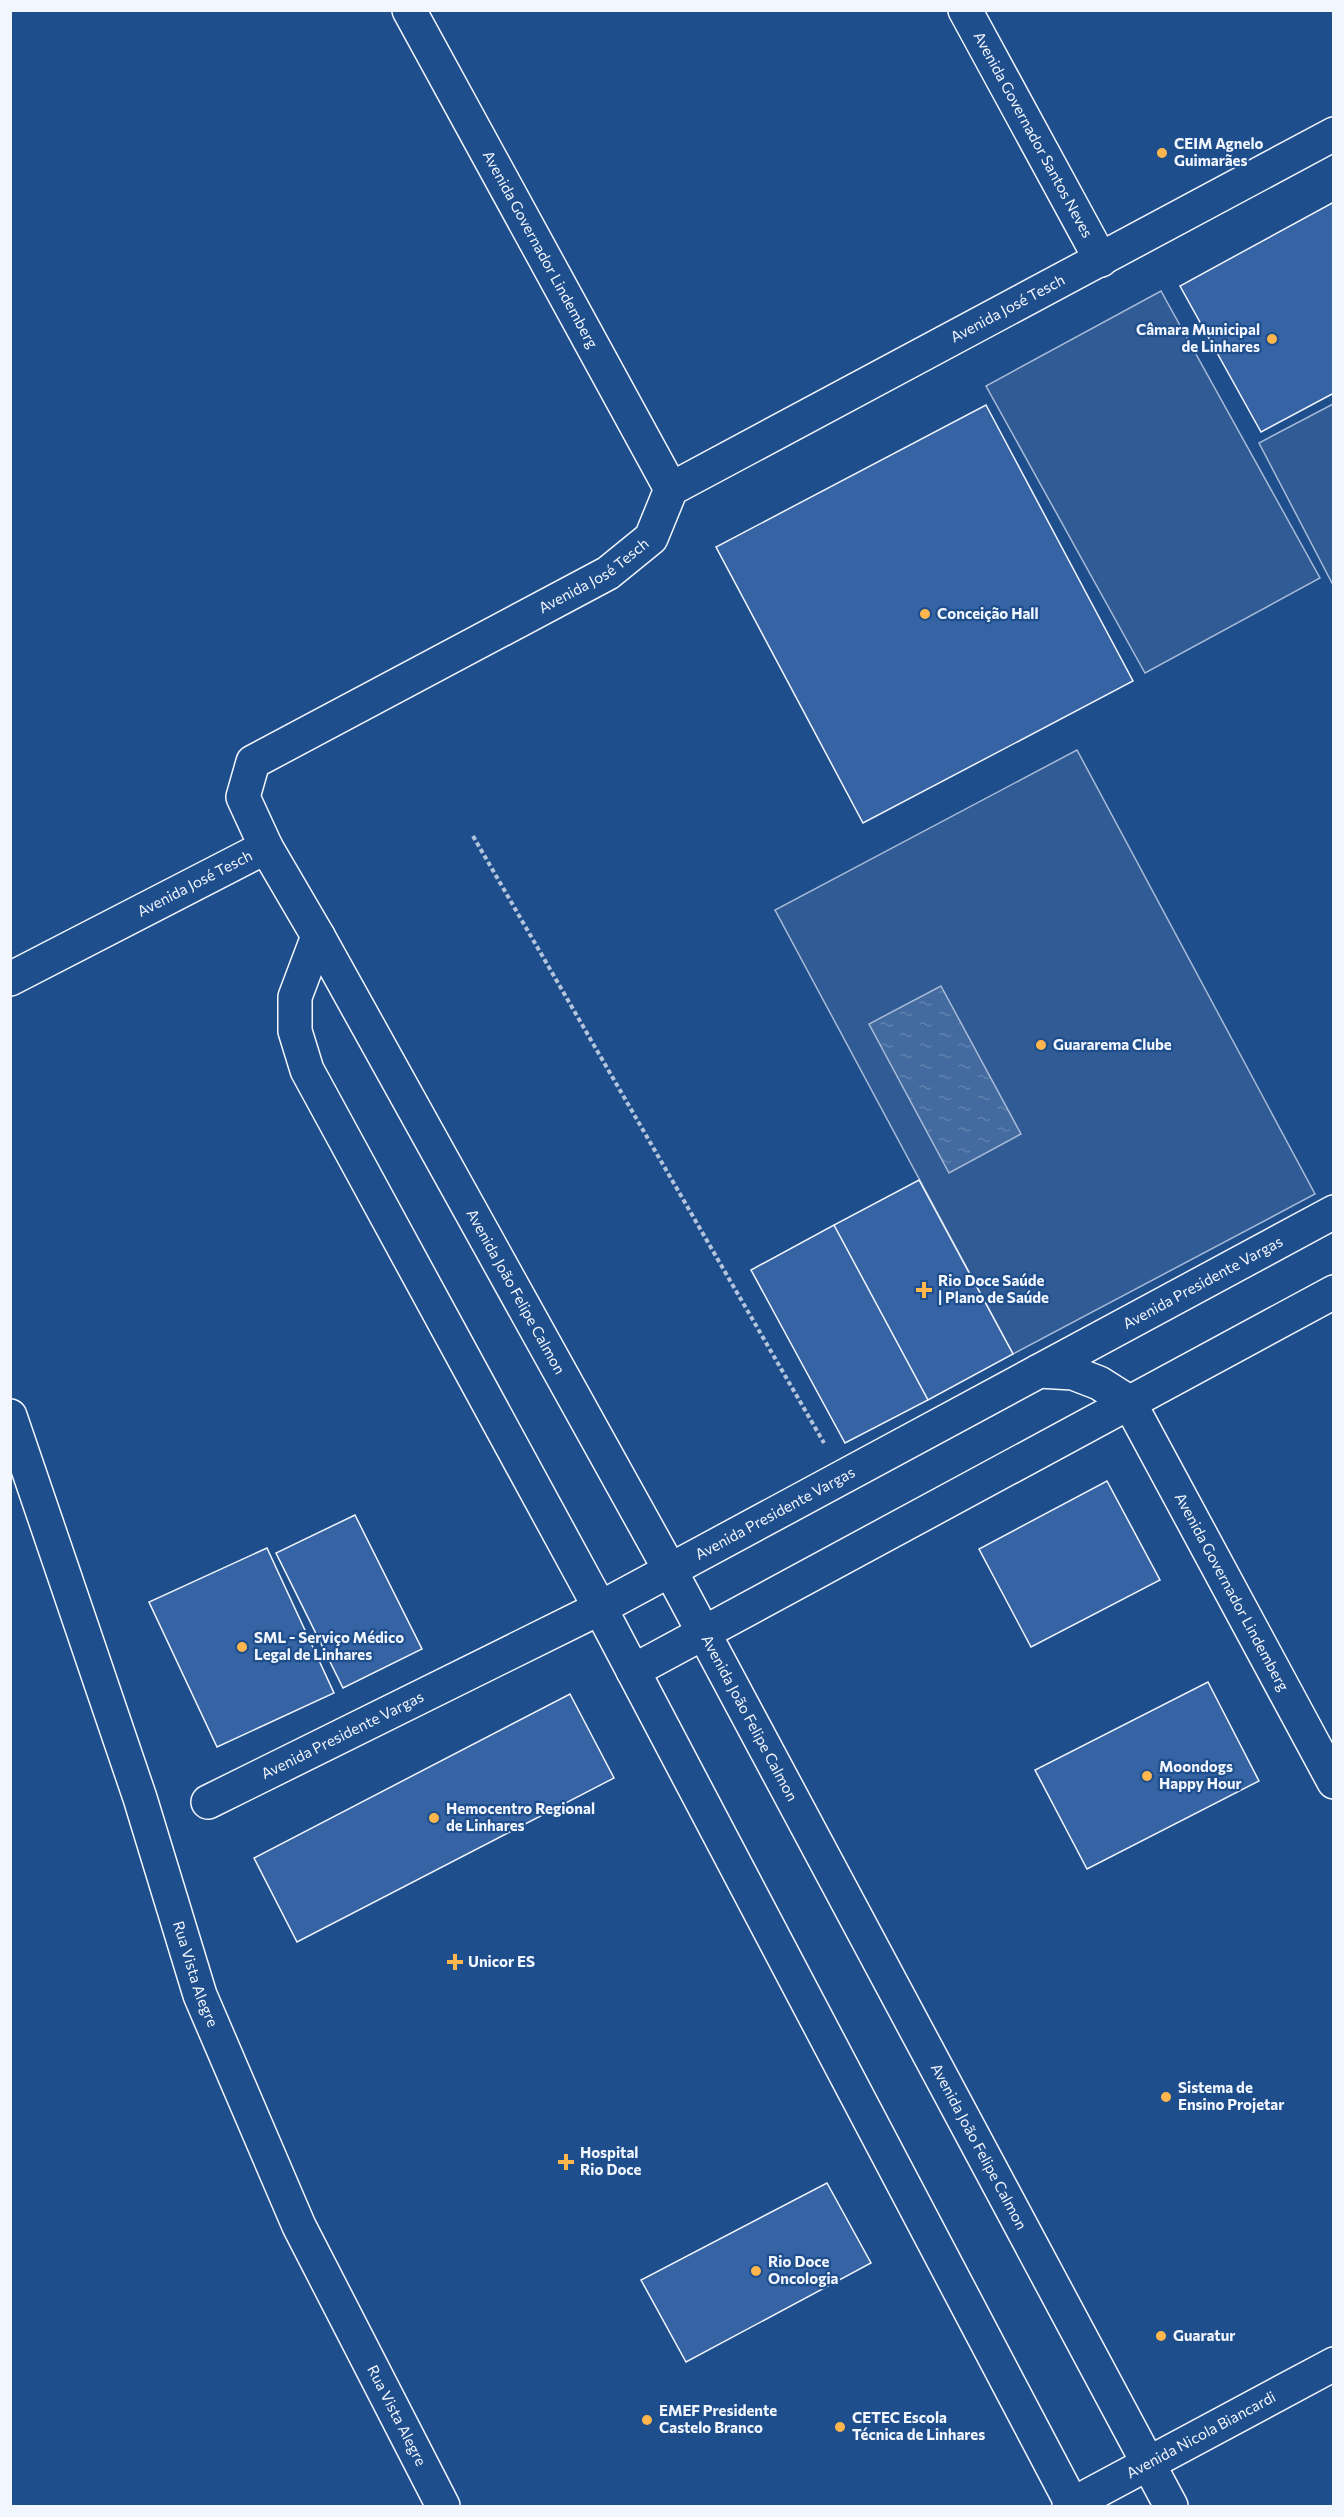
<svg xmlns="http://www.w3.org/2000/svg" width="1344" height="2517" font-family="Commissioner,sans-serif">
<defs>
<pattern id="water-ripples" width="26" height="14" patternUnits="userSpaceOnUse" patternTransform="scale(1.5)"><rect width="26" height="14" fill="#446ba0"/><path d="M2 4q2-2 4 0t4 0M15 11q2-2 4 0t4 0" fill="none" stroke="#5f81ae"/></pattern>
</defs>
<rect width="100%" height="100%" fill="#1f4e8c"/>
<path fill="#305b95" stroke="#a8bbd7" stroke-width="1.5" d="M1161 291 1320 578 1145 673 986 386Z
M1333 404V585L1259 443Z
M1077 750 1315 1194 1013 1354 775 910Z"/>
<path fill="url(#water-ripples)" stroke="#a8bbd7" stroke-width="1.5" d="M941 986 1021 1134 949 1173 869 1024Z"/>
<path fill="#3563a3" stroke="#f2f6ff" stroke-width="1.5" d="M1334 202V393L1261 432 1180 286Z
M986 405 1133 681 863 823 716 547Z
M919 1180 1013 1354 928 1400 834 1225Z
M834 1225 928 1400 845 1443 751 1270Z
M1107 1481 1160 1580 1031 1647 979 1549Z
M355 1515 422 1649 343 1688 276 1553Z
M267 1548 334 1693 217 1747 149 1602Z
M1208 1682 1259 1781 1087 1869 1035 1770Z
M570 1694 614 1778 297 1942 254 1858Z
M827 2183 871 2263 686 2362 641 2280Z"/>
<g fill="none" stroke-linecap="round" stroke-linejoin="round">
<defs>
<g id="street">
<path id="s1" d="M409 10 671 489"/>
<path id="s2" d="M965 10 1101 260"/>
<path id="s3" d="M266 847 318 936 670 1570"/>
<path id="s4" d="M10 979 266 847 243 797 253 762 608 573 651 538 671 489 1334 134"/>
<path id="s5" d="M1129 1402 1334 1782"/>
<path id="s6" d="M10 1416 140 1798 200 1995 299 2226 443 2506"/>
<path id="s7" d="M208 1802 600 1608 307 1070 295 1031V997L318 936"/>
<path id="s8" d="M1069 2506 1334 2364"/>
</g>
<g id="secondary">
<path d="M1039 1371 1073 1373 1099 1383 1129 1402"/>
<path id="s9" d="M670 1570 1171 2506"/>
<path d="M633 1671 1334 1292"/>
<path id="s10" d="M1073 2506 600 1608 1334 1212"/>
</g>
</defs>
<use href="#street" stroke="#f2f6ff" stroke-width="36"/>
<use href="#secondary" stroke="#f2f6ff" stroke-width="36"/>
<path stroke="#b3c4dc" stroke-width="4" stroke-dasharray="4.5 3" stroke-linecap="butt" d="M473 836 824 1443"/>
<use href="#street" stroke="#1f4e8c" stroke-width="33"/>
<use href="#secondary" stroke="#1f4e8c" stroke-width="33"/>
</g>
<g fill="#ffb74d" stroke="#1f4e8c" stroke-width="2">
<circle cx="1162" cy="153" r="6"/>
<circle cx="1272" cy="339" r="6"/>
<circle cx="925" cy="614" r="6"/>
<circle cx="1041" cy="1045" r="6"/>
<path d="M921 1281h6v6h6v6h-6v6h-6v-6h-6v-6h6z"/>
<circle cx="242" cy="1647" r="6"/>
<circle cx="1147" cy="1776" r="6"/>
<circle cx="434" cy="1818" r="6"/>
<path d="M452 1953h6v6h6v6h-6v6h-6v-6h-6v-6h6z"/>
<circle cx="1166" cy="2097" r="6"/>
<path d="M563 2153h6v6h6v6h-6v6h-6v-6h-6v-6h6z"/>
<circle cx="756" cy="2271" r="6"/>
<circle cx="1161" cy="2336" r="6"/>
<circle cx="647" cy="2420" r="6"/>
<circle cx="840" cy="2427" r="6"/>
</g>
<g text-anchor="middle" stroke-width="4.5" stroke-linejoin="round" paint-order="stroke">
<g font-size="15" fill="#f2f6ff" stroke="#1f4e8c">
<text dy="5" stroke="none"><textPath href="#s2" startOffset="142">Avenida Governador Santos Neves</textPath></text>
<text dy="5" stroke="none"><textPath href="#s1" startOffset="273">Avenida Governador Lindemberg</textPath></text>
<text dy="5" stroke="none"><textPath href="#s4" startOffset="1272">Avenida José Tesch</textPath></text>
<text dy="5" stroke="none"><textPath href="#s4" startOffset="768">Avenida José Tesch</textPath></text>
<text dy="5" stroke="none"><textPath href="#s4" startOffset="208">Avenida José Tesch</textPath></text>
<text dy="5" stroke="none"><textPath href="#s10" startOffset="1700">Avenida Presidente Vargas</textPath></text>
<text dy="5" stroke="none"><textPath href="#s3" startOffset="510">Avenida João Felipe Calmon</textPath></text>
<text dy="5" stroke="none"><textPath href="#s10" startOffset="1214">Avenida Presidente Vargas</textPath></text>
<text dy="5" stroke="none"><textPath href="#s5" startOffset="216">Avenida Governador Lindemberg</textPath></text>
<text dy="5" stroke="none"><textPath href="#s9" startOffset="168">Avenida João Felipe Calmon</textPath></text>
<text dy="5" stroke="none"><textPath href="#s7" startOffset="150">Avenida Presidente Vargas</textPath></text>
<text dy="5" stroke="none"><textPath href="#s6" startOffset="588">Rua Vista Alegre</textPath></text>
<text dy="5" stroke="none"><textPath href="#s9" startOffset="654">Avenida João Felipe Calmon</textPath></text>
<text dy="5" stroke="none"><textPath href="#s6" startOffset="1074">Rua Vista Alegre</textPath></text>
<text dy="5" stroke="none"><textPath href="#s8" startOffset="150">Avenida Nicola Biancardi</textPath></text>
</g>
<g font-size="15" font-weight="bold" fill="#f2f6ff" stroke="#1f4e8c" text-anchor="start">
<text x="1174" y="149">CEIM Agnelo<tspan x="1174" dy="17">Guimarães</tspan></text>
<text x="1260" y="335" text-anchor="end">Câmara Municipal<tspan x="1260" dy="17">de Linhares</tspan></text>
<text x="937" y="619">Conceição Hall</text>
<text x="1053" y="1050">Guararema Clube</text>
<text x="938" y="1286">Rio Doce Saúde<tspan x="938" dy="17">| Plano de Saúde</tspan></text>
<text x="254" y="1643">SML - Serviço Médico<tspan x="254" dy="17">Legal de Linhares</tspan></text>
<text x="1159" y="1772">Moondogs<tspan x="1159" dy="17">Happy Hour</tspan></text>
<text x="446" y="1814">Hemocentro Regional<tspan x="446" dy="17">de Linhares</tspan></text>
<text x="468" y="1967">Unicor ES</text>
<text x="1178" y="2093">Sistema de<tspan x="1178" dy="17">Ensino Projetar</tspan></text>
<text x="580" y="2158">Hospital<tspan x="580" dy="17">Rio Doce</tspan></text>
<text x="768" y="2267">Rio Doce<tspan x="768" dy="17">Oncologia</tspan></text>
<text x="1173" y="2341">Guaratur</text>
<text x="659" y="2416">EMEF Presidente<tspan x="659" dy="17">Castelo Branco</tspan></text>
<text x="852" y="2423">CETEC Escola<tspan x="852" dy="17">Técnica de Linhares</tspan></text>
</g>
</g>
<rect width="1344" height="2517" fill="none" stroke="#f2f6ff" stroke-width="24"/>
</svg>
